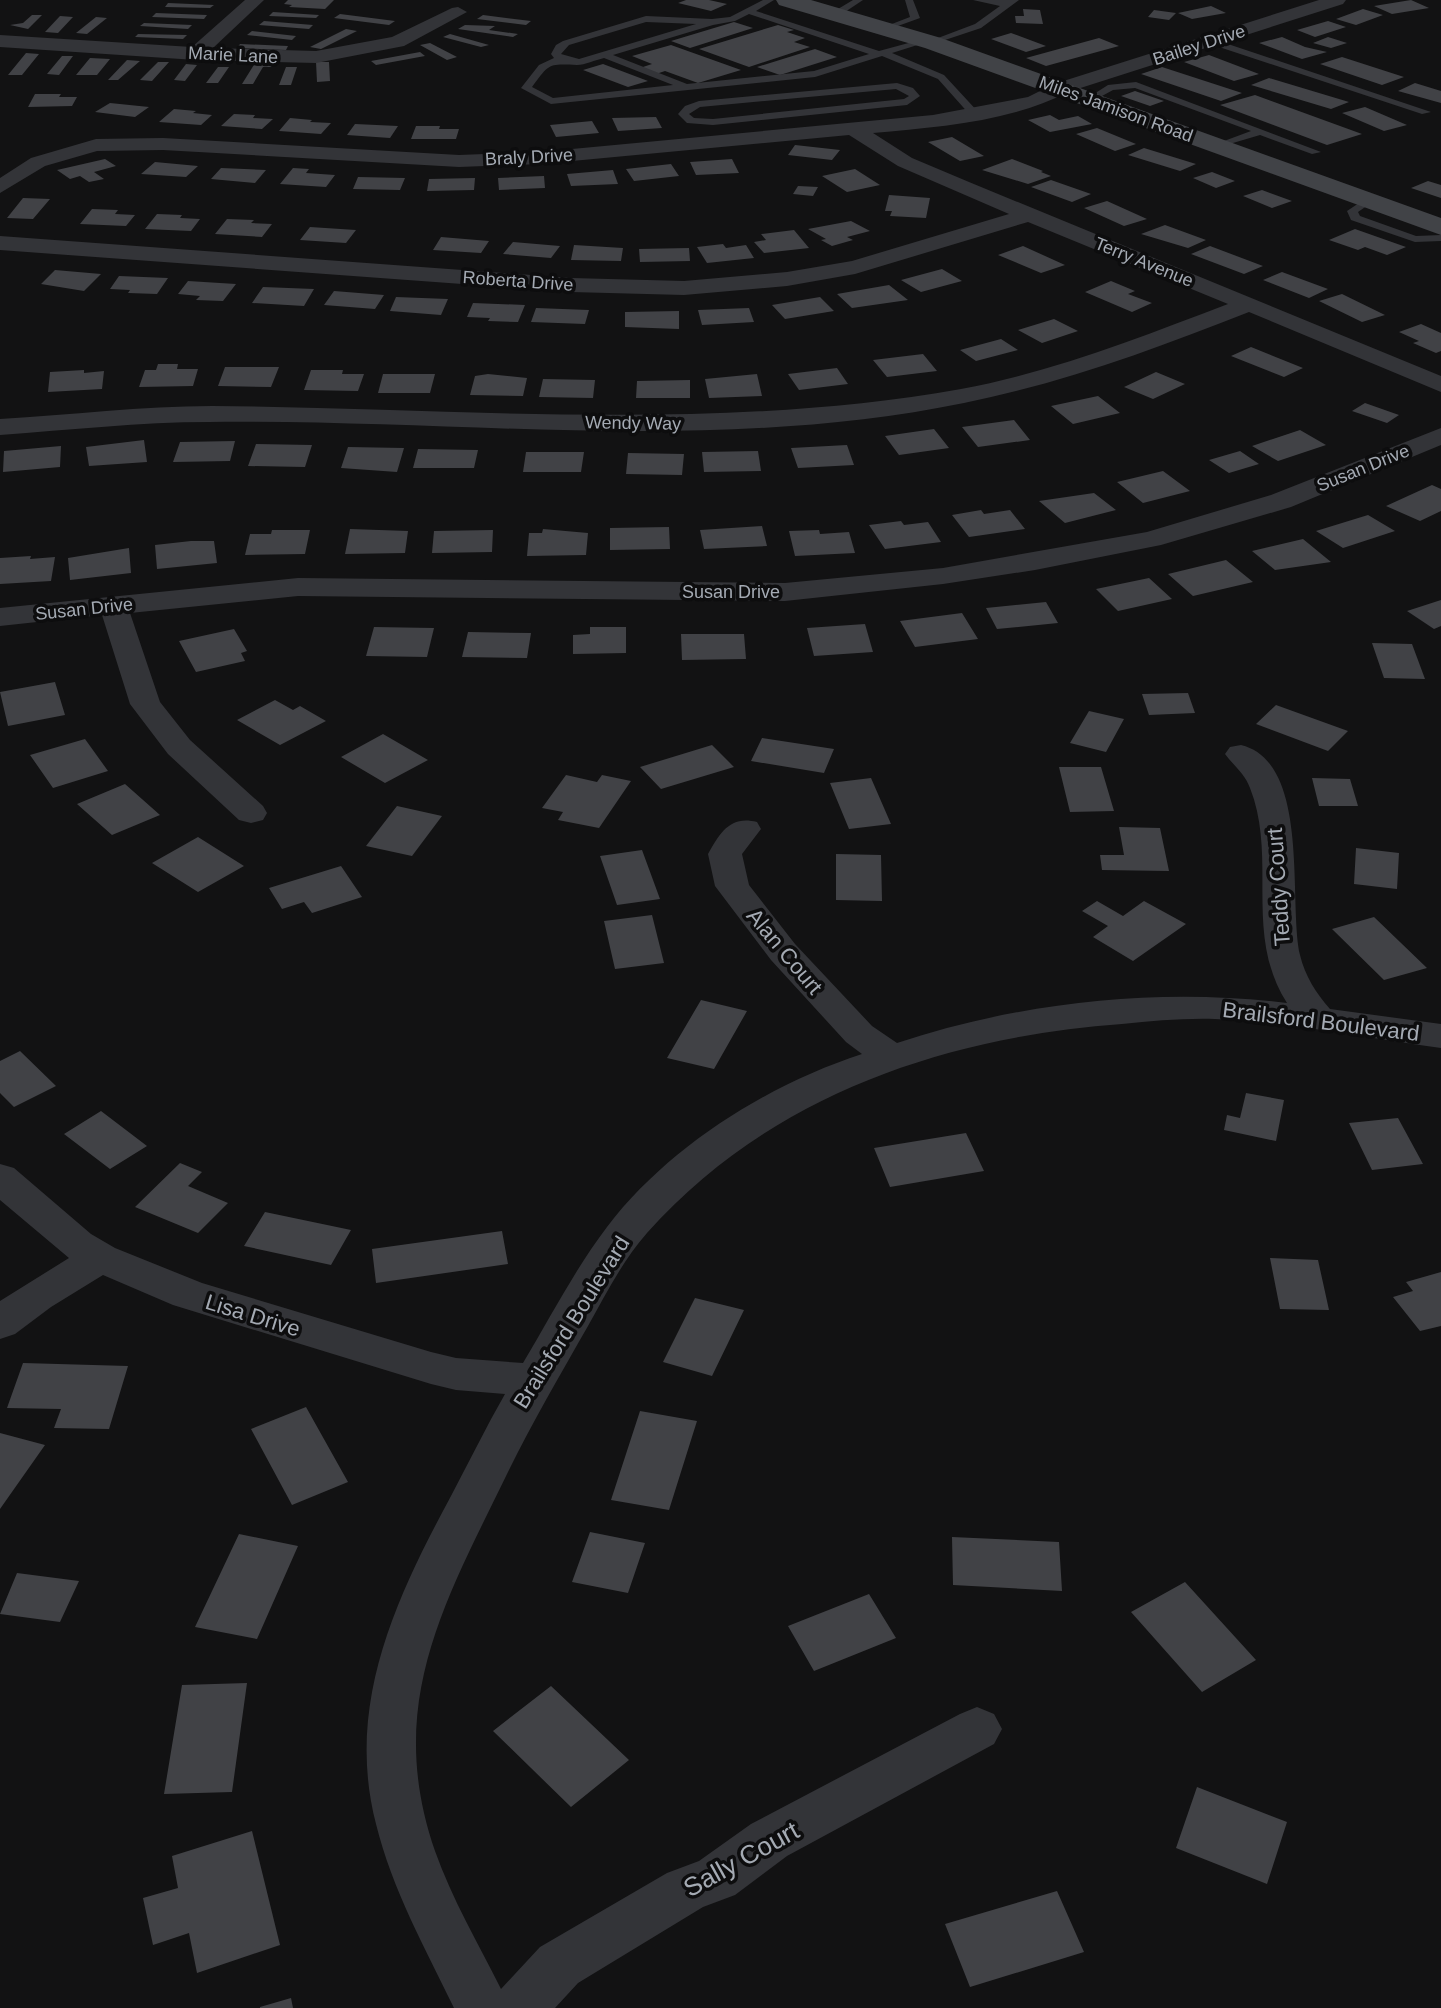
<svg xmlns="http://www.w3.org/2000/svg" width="1441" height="2008" font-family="Helvetica,sans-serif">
<rect width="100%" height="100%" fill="#121213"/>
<path fill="#414246" d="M288 0H334L325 9 289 7 292 5 284 4Z
M686 0H709L727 4 711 11 678 3Z
M1411 0 1429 8 1392 14 1374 6Z
M168 3 214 5 210 8 165 7Z
M1211 6 1226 13 1192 19 1178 13Z
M1023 9 1040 10 1043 24 1016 23 1015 16H1024Z
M1363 9 1383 15 1356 25 1336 19Z
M1154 10 1176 13 1169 20 1148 17Z
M273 12 319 15 316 18 269 16Z
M156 13 207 15 204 19 152 17Z
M340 14 395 21 389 25 334 18Z
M32 15H42L28 29 10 25 23 23Z
M483 15 531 21 526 25 477 19Z
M60 16 73 17 58 33 45 32Z
M96 17 107 18 87 34 76 33Z
M264 21 313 25 309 29 259 25Z
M1328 21 1346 27 1315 37 1297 30Z
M734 22 753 28 690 48 671 41Z
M144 23 192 25 188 29 140 26Z
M465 25 495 26 489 30 518 34 513 37 458 29Z
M778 25 794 30 787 32 805 38 794 42 810 47 749 67 699 49Z
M346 29 357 31 321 49 310 47Z
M252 31 296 36 292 40 247 35Z
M1011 33 1046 46 1026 52 991 39Z
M138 34 187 35 183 39 135 37Z
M450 34 489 45 481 47 443 37Z
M1282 37 1305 47 1327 52 1302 59 1259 43Z
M1328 37 1347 43 1331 48 1313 43Z
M1099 38 1119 46 1046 66 1026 58Z
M430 43 457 57 447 60 420 45Z
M240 44 288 46 286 50 237 48Z
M671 45 741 70 698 83 665 71 656 74 640 68 652 64 632 56Z
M815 49 837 57 780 75 757 67Z
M420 52 425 56 376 65 371 61Z
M26 53 39 54 22 75H8Z
M1209 55 1259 74 1234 81 1184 62Z
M62 56H73L59 75 47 74Z
M1342 57 1404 77 1382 85 1320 64Z
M90 58 110 59 97 75H76Z
M127 60 140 61 118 80H108Z
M257 60H275L271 67H263L253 84H242Z
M158 62H169L152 81 140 80Z
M316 62H329L330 81 317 82Z
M186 64 197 65 185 81 174 80Z
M603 64 648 81 628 87 583 70Z
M218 67H229L218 83H206Z
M286 67H297L291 85H279Z
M1162 67 1242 93 1221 101 1141 74Z
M1269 78 1349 102 1331 109 1251 85Z
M1415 83 1441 91V103L1398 91Z
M1135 91 1164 101 1150 106 1121 96Z
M35 94H61L59 97H77L72 106 28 107Z
M1255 95 1362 134 1327 145 1220 105Z
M110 103 149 107 135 117 95 112Z
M1365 107 1407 125 1384 131 1342 113Z
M174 109 196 111 193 113 212 115 201 125 159 122Z
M234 114 255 115 253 118 273 119 262 129 221 126Z
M1050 115 1059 120 1078 116 1092 124 1050 132 1028 120Z
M656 117 662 128 618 131 612 118Z
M290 118 312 120 310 122 331 123 321 134 279 131Z
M592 121 599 133 556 137 550 125Z
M355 124 398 126 390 138 347 135Z
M416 126H440L439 129H459L456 139H411Z
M1097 128 1136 144 1115 151 1076 134Z
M952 137 984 156 960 161 928 142Z
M795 145 840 150 832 160 788 155Z
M1144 148 1196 164 1180 171 1128 155Z
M105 159 116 166 94 172 104 179 89 182 80 176 70 179 57 170Z
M732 159 739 173 696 175 690 162Z
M1012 159 1043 171 1041 172 1051 176 1028 184 982 170Z
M155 162 198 166 186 177 141 174Z
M671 164 679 176 634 181 626 169Z
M221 168 266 170 255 183 211 179Z
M293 168 309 169 306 173 335 175 326 187 280 184Z
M855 169 880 185 847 192 822 176Z
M613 170 618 184 571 186 567 174Z
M1212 172 1235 181 1216 188 1193 178Z
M544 176 545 188 499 190 498 178Z
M358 177 405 178 400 190 353 189Z
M475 178 474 190 427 191 429 179Z
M1051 180 1091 194 1072 202 1031 187Z
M1428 181 1441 185V198L1411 188Z
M798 186 818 187 813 196 793 194Z
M1262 190 1292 201 1272 208 1243 196Z
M889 195 930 198 926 218 890 216 892 211H885Z
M23 198 50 199 33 219 7 218Z
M1107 201 1147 219 1124 226 1084 208Z
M92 209 118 210 115 214 135 215 126 226 80 224Z
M157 214 182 215 180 218 200 219 191 231 145 229Z
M227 219 254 220 251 223 272 224 262 237 215 234Z
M851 221 870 231 847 237 853 240 832 246 821 240 826 239 808 229Z
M1165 225 1206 240 1188 248 1141 234Z
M310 227 356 230 346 243 300 240Z
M1355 229 1406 247 1387 255 1365 247 1358 250 1329 240Z
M794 230 809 248 764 253 754 242 766 240 761 234Z
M441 237 489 241 481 253 433 250Z
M513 242 560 246 551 258 503 254Z
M723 244 726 248 746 245 754 258 707 263 697 247Z
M574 245 623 248 621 261 571 260Z
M1023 246 1065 265 1041 273 998 255Z
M1210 246 1263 266 1244 274 1191 254Z
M689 248 690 261 640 262 639 249Z
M942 269 962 281 921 292 901 280Z
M55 270 101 274 84 291 41 284Z
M1282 272 1328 289 1309 298 1263 280Z
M119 276 168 278 157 294 128 293 130 290 110 289Z
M188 281 236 284 223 301 196 300 200 296 178 294Z
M1111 281 1135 291 1128 294 1152 303 1132 312 1085 292Z
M889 285 908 300 852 308 837 294Z
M263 287 314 289 304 306 252 303Z
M334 291 384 295 375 309 324 305Z
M1342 294 1385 315 1362 322 1319 301Z
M396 297 448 299 441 315 390 311Z
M820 297 834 311 785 319 772 305Z
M473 303 525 305 518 322 488 321 490 318 467 317Z
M536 308 589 310 585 324 531 322Z
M749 308 754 322 702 325 698 310Z
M679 311V329L625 327V312Z
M1054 319 1078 331 1042 343 1018 330Z
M1421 324 1441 333V351L1436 353 1413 343 1419 341 1399 332Z
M1001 339 1018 350 976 361 960 350Z
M1251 347 1303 368 1284 377 1231 356Z
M923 354 937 371 887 377 873 360Z
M158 364H178L177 369H198L193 386 139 387 145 370H156Z
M225 367H279L271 387 218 386Z
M837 368 848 384 799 390 788 374Z
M84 370V373L104 371 102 389 48 392 50 372Z
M311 370H343L342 374H364L358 391 304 390Z
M1156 372 1185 384 1153 399 1124 387Z
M383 374H435L430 393H378Z
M488 374 527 378 523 396 470 395 475 376Z
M757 374 762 396 709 398 705 379Z
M543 379 595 380 593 398 539 397Z
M690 380V398H636L637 381Z
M1098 396 1120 413 1073 424 1051 406Z
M1365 403 1399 415 1387 423 1352 411Z
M1014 420 1030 440 978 447 962 427Z
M934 429 949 448 899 455 885 436Z
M1300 430 1326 445 1278 461 1252 446Z
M144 440 147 462 89 466 86 447Z
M235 441 230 461 173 462 180 442Z
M256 444 312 445 305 467 248 466Z
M847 445 854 465 798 468 791 448Z
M61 446 60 467 3 472 4 451Z
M348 447 404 448 397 472 341 468Z
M418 449 478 450 474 468H413Z
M758 451 761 471 704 472 702 452Z
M1240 451 1259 464 1229 473 1209 460Z
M526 452H584L581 472H523Z
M628 453 684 454 682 475 626 474Z
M1163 471 1190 491 1143 503 1117 482Z
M1432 485 1441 489V511L1420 521 1386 506Z
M1094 493 1116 510 1065 523 1039 501Z
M981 510 984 514 1010 510 1025 529 969 537 952 515Z
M1368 515 1395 531 1343 548 1316 531Z
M901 521 904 525 928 522 941 542 885 549 869 525Z
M762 526 767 546 704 549 700 530Z
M669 527 670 549 610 550V528Z
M350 529 408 531 405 553 345 554Z
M543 529 588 533 586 555 527 556 529 533H542Z
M272 530H310L305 554 245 555 250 534H271Z
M493 530 492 552 432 553 434 531Z
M819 530 820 534 849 532 855 553 795 556 789 531Z
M1303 539 1331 562 1275 570 1252 551Z
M191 541H214L217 563 157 569 155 545Z
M129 548 131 573 70 580 68 558Z
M31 556 30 559 55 557 51 581 0 584V558Z
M1226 560 1253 582 1193 596 1168 574Z
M1149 578 1172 599 1118 611 1096 589Z
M1441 600V626L1434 629 1407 611Z
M1046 602 1058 623 997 629 986 608Z
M962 613 978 639 915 647 900 621Z
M865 624 873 652 814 656 807 628Z
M374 627 434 628 427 657 366 656Z
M590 627H626V653L573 654V635L590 634Z
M234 629 247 651 241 653 245 661 196 672 179 641Z
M468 632 531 633 527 658 462 657Z
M681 634H744L746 659 682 660Z
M1372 643 1412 644 1425 679 1384 678Z
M55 682 65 715 8 726 0 692Z
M1188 693 1195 713 1149 715 1142 694Z
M275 700 293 710 300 706 326 721 280 745 237 720Z
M1276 705 1348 731 1328 751 1256 724Z
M1089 711 1124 719 1106 752 1070 743Z
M383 734 428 760 385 783 341 757Z
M762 738 834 749 824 773 751 761Z
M85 739 108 771 53 788 30 755Z
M712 745 734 767 661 789 640 767Z
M1059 767H1101L1114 811 1070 812Z
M566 775 597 782 602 775 631 781 599 828 558 820 563 812 542 808Z
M871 778 891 824 849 829 830 783Z
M1312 778 1350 779 1358 806H1319Z
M125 784 160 815 112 835 77 804Z
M397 806 442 816 412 856 366 846Z
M1119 827 1160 828 1169 871 1102 870 1100 855H1124Z
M198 837 244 866 198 892 152 863Z
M1356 848 1399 853 1397 889 1354 884Z
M642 850 660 899 617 905 600 856Z
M836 854 881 855 882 901 836 900Z
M341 866 362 897 312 913 304 902 282 909 269 888Z
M1097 901 1123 916 1144 901 1186 924 1133 961 1093 937 1108 926 1082 911Z
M652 915 664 963 615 969 604 921Z
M1374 917 1427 968 1384 980 1332 929Z
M701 1000 747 1011 714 1069 667 1058Z
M20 1051 56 1086 14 1107 0 1093V1061Z
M1246 1093 1284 1100 1276 1141 1224 1130 1227 1115 1240 1118Z
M101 1111 147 1146 110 1169 64 1134Z
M1398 1118 1423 1164 1372 1170 1349 1123Z
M966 1133 984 1171 890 1187 874 1148Z
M180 1163 202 1172 188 1186 228 1203 198 1233 135 1207Z
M265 1212 351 1230 331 1265 244 1246Z
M502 1231 508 1264 376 1283 372 1249Z
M1270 1258 1318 1260 1329 1310 1280 1309Z
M1441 1272V1326L1420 1331 1393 1297 1413 1291 1406 1282Z
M695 1298 744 1310 712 1376 663 1362Z
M23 1363 128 1366 109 1429 54 1428 61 1409 7 1408Z
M306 1407 348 1482 292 1505 251 1429Z
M640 1411 697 1421 669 1510 611 1500Z
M0 1433 45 1445 0 1509Z
M590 1532 645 1543 628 1593 572 1582Z
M239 1534 298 1546 257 1639 195 1627Z
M952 1537 1059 1542 1062 1591 953 1585Z
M17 1573 79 1581 60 1622 0 1614Z
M1185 1582 1256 1660 1202 1692 1131 1612Z
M869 1594 896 1638 814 1671 788 1626Z
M247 1683 232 1792 164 1794 182 1685Z
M551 1686 629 1760 571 1807 493 1731Z
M1197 1787 1287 1822 1267 1884 1176 1848Z
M252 1831 280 1945 197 1973 189 1933 153 1945 143 1898 178 1888 172 1856Z
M1057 1891 1084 1952 970 1987 945 1924Z
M291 1998 293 2008H260V2007Z"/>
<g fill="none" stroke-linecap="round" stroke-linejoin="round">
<path fill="#333438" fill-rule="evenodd" d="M763 0H774L756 11 879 51 927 38V42L892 53 944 75 980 114 971 116 938 79 882 56 815 77 551 104 521 88 539 65 554 58 551 54 556 45 563 41 646 16 712 19 730 17ZM749 14 869 54 814 71 687 84 613 55 713 25 735 21ZM646 22 696 24 579 59 561 54 569 45ZM604 58 673 85 553 98 532 87C550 63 548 64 577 65 585 65 595 60 604 58Z
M853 0H863L839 16H833V12Z
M905 0H913L920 18 884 31V27L910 17Z
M973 0H1019L981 28 930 45V41L975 24 1000 6Z
M1207 39H1213L1431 112 1422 114 1207 43Z
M1136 82 1321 152 1312 154 1260 135 1216 148V144L1251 131 1135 88 1113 90 1091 102 1086 99 1108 85Z
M897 83 913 88 920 96 907 105 713 125 687 123 678 114 685 106 699 101ZM896 89 909 96 904 99 713 119 694 118 689 114 700 107Z
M1365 199 1374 201 1358 212 1360 216 1416 236 1441 235V241L1415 242 1351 220 1347 211Z"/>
<path fill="#333438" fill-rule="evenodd" d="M245 0H264L213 48 316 51 392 37 452 8 458 7 467 12 404 46 316 63 196 60 0 47V35L192 47Z
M1319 0H1346L1343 4 1068 92C1010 122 937 127 873 133L912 158 969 182 1441 376V392L1249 312C1155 349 1063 383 964 403 716 454 460 419 209 422 140 422 70 430 0 435V419C70 415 142 406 212 406 462 408 713 433 961 389 1053 372 1141 337 1228 304L1028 222 855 274 787 286 684 295 571 292 0 250V236L571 278 684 281 787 272 852 261 1009 214 898 166 849 135 540 164 459 167 163 150 97 151 45 166 0 193V178L31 158 96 139 163 138 459 155 540 152 933 115 1028 97 1054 84Z
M1441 428V445L1291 507 1161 545 1035 570 943 584 785 601 298 596 130 613 160 702 190 740 263 806 267 813 263 820 251 823 239 820 168 754 130 704 102 615 0 626V608L298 578 785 583 943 568 1147 532 1271 495Z
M1241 745C1311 762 1288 901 1300 955 1305 976 1316 993 1330 1009L1441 1024V1048C1366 1038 1291 1022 1215 1019 1184 1018 1153 1021 1122 1024 943 1037 769 1096 647 1233 623 1260 606 1294 588 1326 560 1375 532 1423 507 1474 445 1602 384 1704 435 1851 452 1899 478 1943 501 1989L540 1947 667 1873 699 1861 751 1824 960 1714 977 1707 994 1714 1002 1729 994 1744 787 1856 735 1895 703 1907 578 1983 555 2008H454C425 1948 392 1889 376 1824 345 1705 396 1598 451 1496 469 1462 486 1427 505 1394L456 1390 431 1384 173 1305 103 1275 51 1307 15 1334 0 1339V1301L69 1258 0 1200V1164L14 1168 91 1234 115 1248 202 1283 431 1352 456 1358 523 1363C550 1318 575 1269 607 1227 668 1147 767 1085 862 1054L846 1042 771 960 715 886 708 854C720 833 730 815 757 822L761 829 742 854 749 885 795 944 872 1026 897 1043C1021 1002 1158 987 1287 1003 1243 934 1278 859 1250 788 1245 774 1234 766 1225 754L1230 747Z"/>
<path fill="#414347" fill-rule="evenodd" d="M776 0H811L941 38 1441 218V235L925 48 779 5Z"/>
</g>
<g text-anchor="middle" stroke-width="7" stroke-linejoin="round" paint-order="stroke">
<g font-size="18" fill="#a4aab3" stroke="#0d0d0e">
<text transform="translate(1199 45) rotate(-18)" y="6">Bailey Drive</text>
<text transform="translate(233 55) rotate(3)" y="6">Marie Lane</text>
<text transform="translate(1116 109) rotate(20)" y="6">Miles Jamison Road</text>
<text transform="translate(529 157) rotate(-3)" y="6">Braly Drive</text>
<text transform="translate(1144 262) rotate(22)" y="6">Terry Avenue</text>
<text transform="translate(518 281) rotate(4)" y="6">Roberta Drive</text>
<text transform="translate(633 423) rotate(1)" y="6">Wendy Way</text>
<text transform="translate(1363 468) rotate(-22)" y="6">Susan Drive</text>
<text x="731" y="598">Susan Drive</text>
<text transform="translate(84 609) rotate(-6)" y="6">Susan Drive</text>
</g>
<g font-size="22" fill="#a4aab3" stroke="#0d0d0e">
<text transform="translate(1278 887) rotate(-94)" y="8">Teddy Court</text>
<text transform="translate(785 951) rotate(50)" y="8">Alan Court</text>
<text transform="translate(1321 1021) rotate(7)" y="8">Brailsford Boulevard</text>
<text transform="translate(253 1315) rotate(17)" y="8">Lisa Drive</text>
<text transform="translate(571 1322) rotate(-58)" y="8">Brailsford Boulevard</text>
</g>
<g font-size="26" fill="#a4aab3" stroke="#0d0d0e">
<text transform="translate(741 1859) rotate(-29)" y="9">Sally Court</text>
</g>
</g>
</svg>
